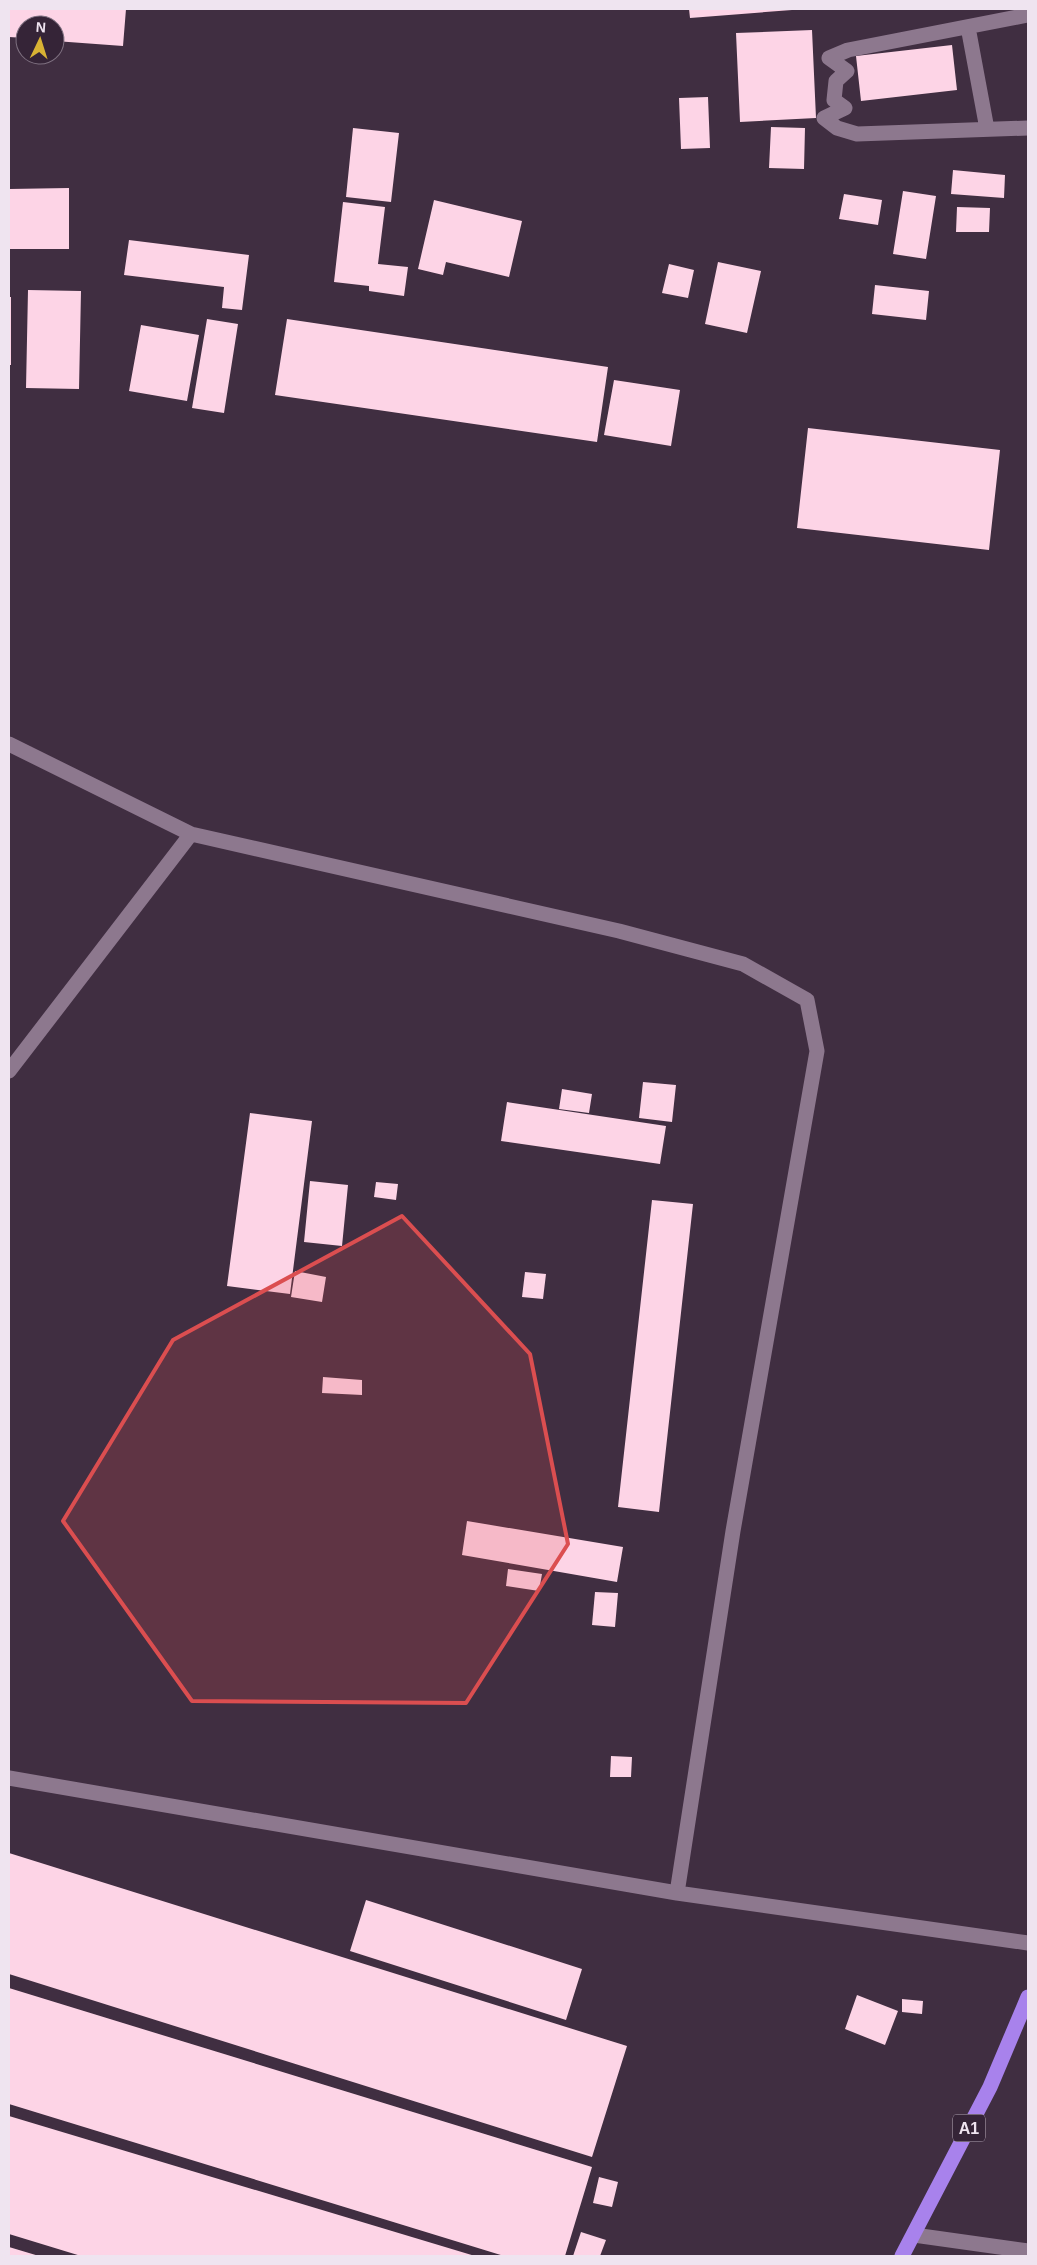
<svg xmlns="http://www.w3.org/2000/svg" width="1037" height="2265" font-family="Arial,sans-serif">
<rect width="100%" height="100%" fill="#402e41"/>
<path fill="#fdd4e6" d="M9 9H126L123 46 55 41V25H25V38L9 37Z
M689 9H792V10L690 18Z
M812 30 816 118 740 122 736 33Z
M952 45 957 90 861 101 856 56Z
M708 97 710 148 681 149 679 98Z
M771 127 805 128 804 169 769 168Z
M353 128 399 133 391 202 346 197Z
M953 170 1005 175 1004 198 951 194Z
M69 188V249H9V189Z
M903 191 936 196 926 259 893 254Z
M844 194 882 200 878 225 839 219Z
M434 200 522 221 509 277 446 262 443 275 418 269Z
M343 202 385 207 378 264 408 267 404 296 369 291V286L334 282Z
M957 207 990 208 989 232H956Z
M129 240 249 255 242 310 222 308 224 287 124 275Z
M718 262 761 271 747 333 705 324Z
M669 264 694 270 688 298 662 293Z
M875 285 929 291 926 320 872 314Z
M28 290 81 291 79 389 26 388Z
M9 297H11V365H9Z
M207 319 238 324 224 413 192 408Z
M287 319 608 367 597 442 275 395Z
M141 325 199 335 187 401 129 391Z
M614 380 680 390 671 446 604 435Z
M808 428 1000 450 989 550 797 528Z
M643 1082 676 1085 672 1122 639 1118Z
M562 1089 592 1094 589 1113 559 1109Z
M507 1102 666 1126 660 1164 501 1141Z
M250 1113 312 1121 290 1294 227 1286Z
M310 1181 348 1185 342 1246 304 1242Z
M376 1182 398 1184 396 1200 374 1197Z
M652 1200 693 1204 659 1512 618 1507Z
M295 1271 326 1277 322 1302 291 1297Z
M525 1272 546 1274 543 1299 522 1297Z
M323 1377 362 1380V1395L322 1393Z
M467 1521 623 1547 617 1582 462 1555Z
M508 1569 542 1574 539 1591 506 1586Z
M595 1592 618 1593 615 1627 592 1625Z
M611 1756 632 1757 631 1777H610Z
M9 1853 627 2046 592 2157 9 1974Z
M366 1900 582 1969 566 2020 350 1951Z
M9 1988 592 2167 565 2256H504L9 2104Z
M857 1995 898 2011 885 2045 845 2029Z
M902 1999 923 2001 922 2014 902 2012Z
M9 2116 475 2256H81L9 2234Z
M599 2177 618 2182 612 2207 593 2203Z
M581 2232 606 2240 600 2256H573Z
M9 2247 39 2256H9Z"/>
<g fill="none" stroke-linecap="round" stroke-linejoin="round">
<path stroke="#8d788e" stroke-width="15" d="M1028 15 848 50 829 58 847 71 836 81 834 100 845 108 824 118 837 128 857 134 1028 128
M968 27 987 129
M9 744 191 834 619 931 743 964 807 1000 817 1051 733 1531 677 1893
M9 1071 191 834
M9 1778 677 1893 1028 1943"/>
<path stroke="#8d788e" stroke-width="15" d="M914 2235 1028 2251"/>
<path stroke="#a882ec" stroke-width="15" d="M902 2256 990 2087 1028 1997"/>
</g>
<path fill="#db4e50" fill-opacity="0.2" stroke="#db4e50" stroke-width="4" stroke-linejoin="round" d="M402 1216 530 1354 568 1544 466 1703 192 1701 63 1521 173 1340Z"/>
<g text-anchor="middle" stroke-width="5" stroke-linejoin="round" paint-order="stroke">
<rect fill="#352437" stroke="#b7aab8" stroke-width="1" x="953" y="2114.5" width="32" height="27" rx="4"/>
<g font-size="16" font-weight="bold" fill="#efe4f0">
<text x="969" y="2134">A1</text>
</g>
</g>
<rect width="1037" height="2265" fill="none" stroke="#efe4f0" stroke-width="20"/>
<g transform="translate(40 40) rotate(4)"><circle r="24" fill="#352437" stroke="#7f7181"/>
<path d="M0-4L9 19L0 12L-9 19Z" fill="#d9b334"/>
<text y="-8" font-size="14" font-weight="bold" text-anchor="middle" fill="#efe4f0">N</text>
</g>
</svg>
